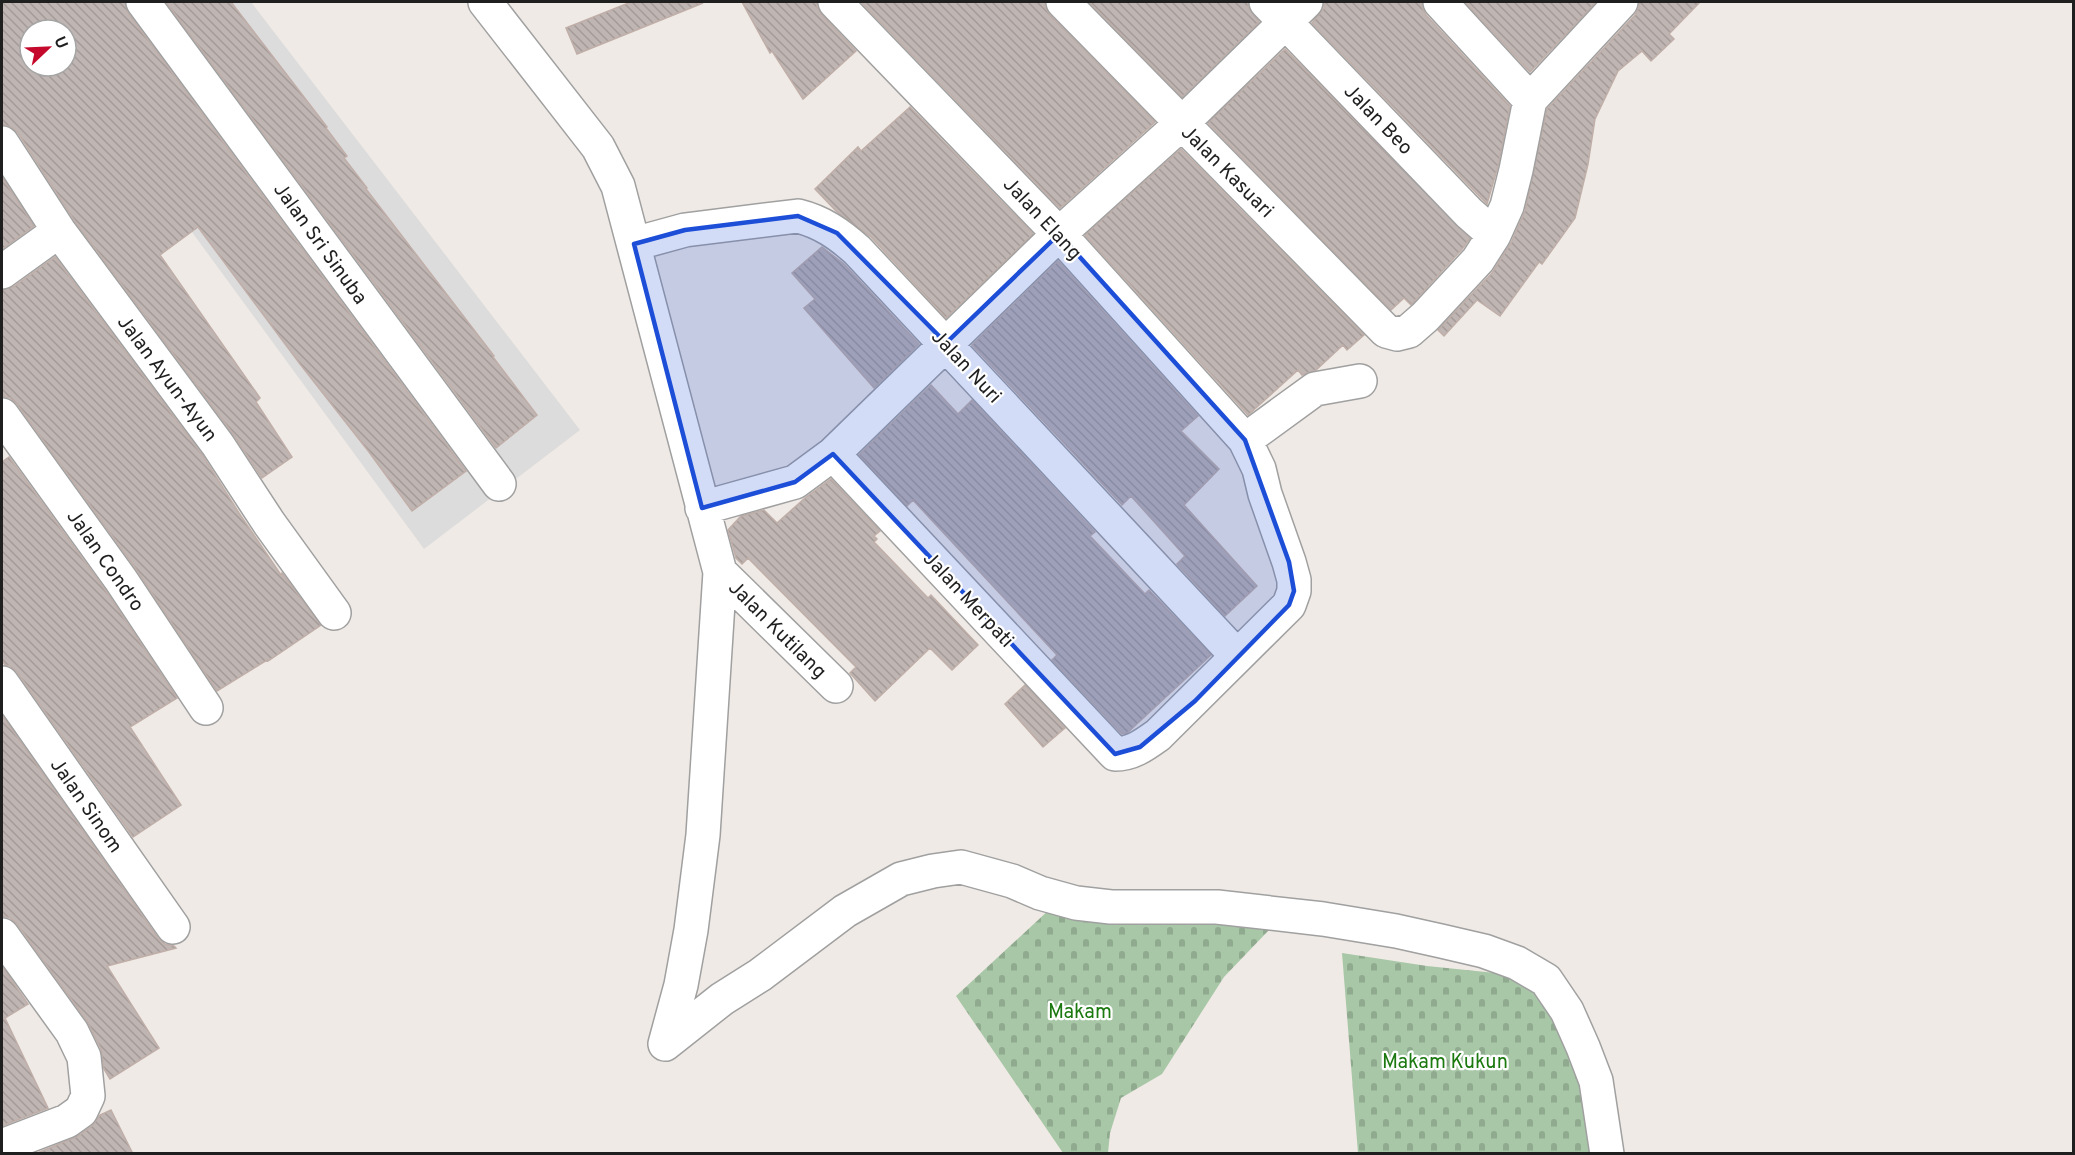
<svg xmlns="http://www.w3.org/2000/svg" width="2075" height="1155" font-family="Overpass,sans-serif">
<defs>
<pattern id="cemetery-stones" width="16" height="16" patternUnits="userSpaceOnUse" patternTransform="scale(1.5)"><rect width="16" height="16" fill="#a8c7a7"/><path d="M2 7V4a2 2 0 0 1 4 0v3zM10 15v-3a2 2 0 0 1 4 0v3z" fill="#90aa8f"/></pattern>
<pattern id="building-back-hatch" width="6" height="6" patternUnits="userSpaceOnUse" patternTransform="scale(1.5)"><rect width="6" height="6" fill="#bfb5b2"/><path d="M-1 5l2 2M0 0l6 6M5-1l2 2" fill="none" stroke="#a49b99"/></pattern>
</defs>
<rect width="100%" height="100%" fill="#efeae5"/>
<path fill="#dddcdc" d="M23 2H251L580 430 424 549 66 60V30H44Z"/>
<path fill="url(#cemetery-stones)" d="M1051 908 1215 918 1269 930 1224 977 1162 1074 1121 1098 1110 1133 1108 1153H1063L956 996Z
M1342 953 1427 966 1525 976 1558 1015 1587 1087 1595 1153H1358Z"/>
<path fill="url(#building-back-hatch)" stroke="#c0aea8" stroke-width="1.5" fill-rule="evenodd" d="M2 2H125L128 13 466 471 412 511 369 452 300 364 198 227 160 255 260 398 256 402 292 457 262 478 233 434 74 220 18 133 11 127 2 124ZM30 30H66V66H30Z
M166 2H231L327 127 326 128 347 156 344 158 367 188 366 189 494 356 493 357 537 415 496 448Z
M631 2 703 3 577 54 566 28Z
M742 2H817V7L822 15 856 51 803 99 772 51 770 53Z
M861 2H1045V7L1050 15 1155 122 1060 208Z
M1089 2H1248V7L1259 22 1182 97Z
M1324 2H1422V7L1426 15 1510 106 1498 166 1487 204 1312 23 1324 8Z
M1465 2H1596L1530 72Z
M1639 2H1700L1669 34 1674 39 1651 61 1642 51 1618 71 1595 119 1588 164 1575 218 1542 264 1539 262 1500 316 1477 300 1444 336 1438 330 1492 273 1511 243 1525 211 1547 109 1635 15 1639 7Z
M1285 49 1470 238 1463 248 1411 305 1404 298 1391 310 1208 123Z
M910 107 1033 234 946 318 871 237 836 211 815 189 858 147 861 151Z
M1181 149 1364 335 1347 350 1343 345 1316 370 1302 375 1298 370 1248 415 1085 235Z
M2 177 34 226 2 249Z
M822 247 844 264 919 344 874 388 804 308 815 299 792 273Z
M55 257 203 456 239 513 281 575 282 573 321 625 268 661 267 660 217 691 136 569 17 404 10 398 2 396V290L13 287Z
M1058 261 1198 416 1181 431 1219 469 1184 505 1257 586 1225 616 1177 564 1185 556 1131 496 1122 505 972 345Z
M931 385 958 414 972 400 1095 532 1090 536 1145 594 1149 590 1211 655 1127 733 1122 734 1052 660 1057 655 913 500 907 506 859 455Z
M9 457 106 591 177 698 130 727 181 805 133 837 17 672 10 666 5 665 2 660V462Z
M831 479 880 531 874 536 877 539 874 542 928 598 931 595 978 645 952 670 930 648 875 701 850 673 856 667 748 558 742 564 736 558 728 530 741 516 764 510 777 523 805 498Z
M1025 685 1065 728 1043 747 1005 704Z
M2 715 158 938 165 944 174 946 176 948 107 966 159 1048 110 1079 104 1069 101 1049 87 1021 17 924 10 918 2 916Z
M2 966 28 1004 5 1018 48 1108 2 1126Z
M111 1110 133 1154H35L78 1136 92 1126 100 1115Z"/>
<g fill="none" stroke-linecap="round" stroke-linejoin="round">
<defs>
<path id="minor" d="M143 2 499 484
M485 2 598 147 618 186 720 572 703 835 691 930 681 985 665 1044 722 999 760 975 845 911 901 879 933 871 961 867 1012 881 1040 893 1076 903 1111 907H1217L1323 919 1396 931 1441 941 1484 951 1517 963 1546 980 1567 1011 1583 1047 1596 1081 1607 1154
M1063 2 1386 331 1397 334 1409 331 1425 317 1478 260 1494 235 1507 206 1516 170 1530 100 1621 2
M1266 2 1469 213 1494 235
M1440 2 1530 100
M2 143 59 231 218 445 269 523 334 613
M634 244 685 230 798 216C822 222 839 234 857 250L1237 656
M2 272 59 231
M2 415 121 580 206 708
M1245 440 1315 389 1360 381
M833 454 1115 754C1132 754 1144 745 1158 735L1289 605 1294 591V580L1289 562 1265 494 1259 469 1245 440 1059 234 835 2
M702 508 795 482 833 454 1059 234 1181 124 1306 2
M720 572 836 686
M2 683 173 927
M2 935 72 1032 84 1057 88 1096 81 1111 67 1121 2 1146"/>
</defs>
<use href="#minor" stroke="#a0a0a0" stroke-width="36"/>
<use href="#minor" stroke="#fff" stroke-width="33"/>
</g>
<path fill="#1d4ed8" fill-opacity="0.2" stroke="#1d4ed8" stroke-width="4.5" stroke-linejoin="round" d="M798 216 837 233 946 343 1059 234 1245 440 1289 562 1294 591 1289 605 1195 701 1140 747 1115 754 833 454 795 482 702 508 634 244 685 230Z"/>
<g text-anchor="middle" stroke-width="4.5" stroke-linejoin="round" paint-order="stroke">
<g font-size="20" fill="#1f1f1f" stroke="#fff">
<text transform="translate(1379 119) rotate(46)" y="7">Jalan Beo</text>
<text transform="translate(1228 171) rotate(45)" y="7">Jalan Kasuari</text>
<text transform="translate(1043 218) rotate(47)" y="7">Jalan Elang</text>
<text transform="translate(321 243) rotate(54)" y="7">Jalan Sri Sinuba</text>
<text transform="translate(967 366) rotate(47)" y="7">Jalan Nuri</text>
<text transform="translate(168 378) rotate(53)" y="7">Jalan Ayun-Ayun</text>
<text transform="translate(106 560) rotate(55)" y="7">Jalan Condro</text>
<text transform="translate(969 599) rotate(47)" y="7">Jalan Merpati</text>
<text transform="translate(778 629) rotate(45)" y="7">Jalan Kutilang</text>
<text transform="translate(87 805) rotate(55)" y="7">Jalan Sinom</text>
</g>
<g font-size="20" fill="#1b7910" stroke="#fff">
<text x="1080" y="1018">Makam</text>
<text x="1445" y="1068">Makam Kukun</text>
</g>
</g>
<rect width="2075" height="1155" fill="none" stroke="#1f1f1f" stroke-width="6"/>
<g transform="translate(48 48) rotate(67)"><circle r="28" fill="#ffffff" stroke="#a5a5a5" stroke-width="1.5"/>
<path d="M0-4.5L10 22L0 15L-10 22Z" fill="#c5092c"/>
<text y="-9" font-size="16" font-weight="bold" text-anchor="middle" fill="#1f1f1f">U</text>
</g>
</svg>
